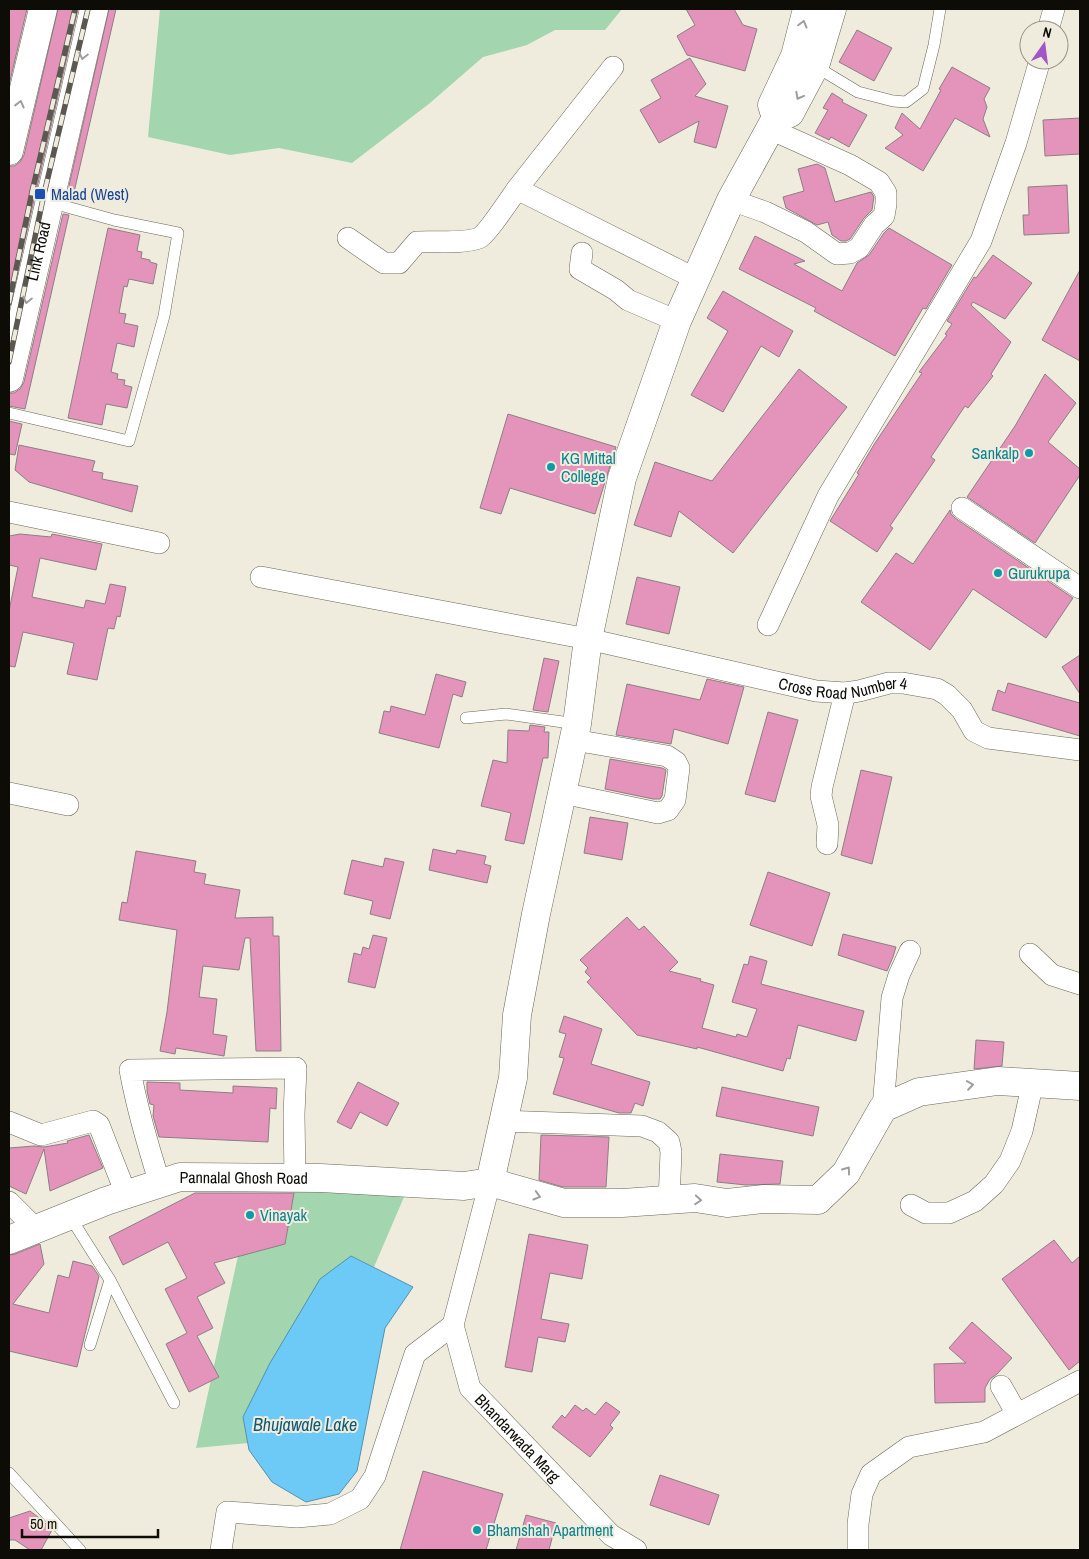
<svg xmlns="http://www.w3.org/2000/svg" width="1089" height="1559" font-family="'Archivo Narrow',sans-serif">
<rect width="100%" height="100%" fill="#f0ecdd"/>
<path fill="#a3d6af" d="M160 9H622L605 30H555L527 45 483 57 430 103 352 163 279 148 230 155 148 137Z
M295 1185 407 1190 374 1267 351 1256 243 1417 248 1443 196 1448 238 1256 285 1244Z"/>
<path fill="#6dcaf7" stroke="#5091af" d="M351 1256 413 1287 385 1328 357 1471 339 1494 306 1502 272 1482 249 1450 243 1417 270 1363 320 1279Z"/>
<path fill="#e493ba" stroke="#8d7e85" d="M9 9H27L9 85Z
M58 9H78L9 309V166H14L20 162 24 155Z
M109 9H116L72 201 66 199Z
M686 9H734L743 25 757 29 745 71 687 55 677 36 695 25Z
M857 30 892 48 874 81 839 62Z
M690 58 706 84 695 96 728 106 716 148 694 142 699 121 659 143 640 110 661 98 651 80Z
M952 67 990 88 984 99 987 107 983 119 990 137 955 118 923 171 885 148 903 135 895 128 902 113 920 129 941 90 939 89Z
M832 93 843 100 842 102 867 115 849 147 831 137 829 140 815 133 828 110 823 108Z
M1080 118V154L1045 156 1043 120Z
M817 164 825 168 835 202 871 192 874 197 872 210 864 218 850 239 846 241H841L832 235 828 222 817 225 786 208 783 197 804 191 798 169Z
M1067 185 1069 233 1024 235 1023 215H1029L1028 187Z
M63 214 69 215 25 409 9 406V393H14L20 389 24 382Z
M108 228 140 235 137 251 142 252 141 258 150 260V262L157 264 153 284 129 279 127 287 124 286 119 313 126 314 124 323 138 326 134 347 117 343 111 372 118 374 117 379 125 380 124 385 132 387 127 408 106 404 102 425 68 418Z
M889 228 952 265 926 309 923 308 895 356 814 311 816 308 739 269 755 236 805 261 794 264 842 291 857 263 869 255 884 233Z
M993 255 1032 283 1005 319 973 302 971 305 1011 342 991 374 993 376 968 408 965 406 931 457 935 460 890 526 893 528 877 552 830 521 859 474 857 473 875 443 922 373 919 372 947 335 945 334 952 324 947 321 974 277 976 278Z
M1080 270V361L1042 340Z
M723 291 793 331 779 357 761 346 723 412 691 395 728 331 707 318Z
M799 369 847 407 733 553 679 511 671 537 634 525 655 462 712 481Z
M1045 374 1076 403 1048 442 1080 469V475L1035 543 967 497 1015 426Z
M508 414 616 447 595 514 510 488 501 514 480 508Z
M9 421 22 424 15 455 9 454Z
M19 445 95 461 92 471 103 473 102 479 138 486 132 512 29 482 15 470Z
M950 510 951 514 955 518 1073 598 1046 638 973 589 930 650 861 602 896 553 913 564Z
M20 534 51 537 52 534 102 544 96 570 40 558 32 597 84 608 86 600 105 604 110 584 126 587 120 617 117 616 114 629 108 628 97 680 67 674 74 643 23 632 15 667 9 666V611L18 567 9 565V536Z
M637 577 680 587 669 634 626 624Z
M1080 655V694L1062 667Z
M544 658 559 661 548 712 533 710Z
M436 674 466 682 462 697 453 694 439 748 379 733 384 711 390 712 391 706 425 715Z
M707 679 744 687 728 744 674 729 671 744 616 735 627 684 700 700Z
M1008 683 1080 703V736L992 710 998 690 1005 693Z
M768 712 798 720 775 802 745 794Z
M530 725 545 727 544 732H549L548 758H543L524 844 505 840 511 813 481 806 493 760 507 763 508 730 529 731Z
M610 759 662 768 666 770 662 796 660 799H653L605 789Z
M861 770 892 777 872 864 841 855Z
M590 817 628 823 622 860 584 853Z
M433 849 456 854 457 850 486 856 484 864 491 866 487 883 429 870Z
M136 851 196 861 194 872 206 874 204 884 240 890 235 918 273 917V936H279L281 1051H256L250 938H245L239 970 203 966 199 997 217 999 213 1034 227 1036 224 1056 176 1048 175 1054 160 1051 167 1012 177 930 119 920 122 902 127 903Z
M385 858 404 862 390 919 370 914 373 901 344 894 352 860 383 867Z
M768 872 830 893 812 946 750 925Z
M627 917 639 930 644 926 678 962 669 971 701 979 700 981 714 985 702 1028 736 1037 737 1034 747 1037 757 1009 732 1002 744 964 748 965 750 956 767 961 761 984 864 1011 856 1041 798 1025 790 1059 787 1058 783 1071 697 1047V1049L637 1035 587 982 591 978 585 972 588 968 580 960Z
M843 934 896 947 893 957 887 971 838 955Z
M373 935 387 938 375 988 348 982 354 953 361 955 363 947 369 949Z
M564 1016 602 1029 591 1064 650 1082 643 1106 635 1103 631 1113H619L553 1094 564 1058 559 1057 566 1034 559 1032Z
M976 1040 1004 1042 1002 1066 974 1069Z
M147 1082 180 1083V1090L233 1093V1086L277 1088 276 1109 270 1108 268 1142 159 1137 153 1116 154 1105 150 1104 147 1091Z
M358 1082 399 1103 387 1126 360 1112 351 1129 337 1122Z
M722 1087 819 1107 813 1136 716 1116Z
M89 1135 103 1168 50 1191 44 1149 26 1194 9 1186V1148L34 1146 44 1147 68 1143 67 1141Z
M541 1135 609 1137 606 1187H563L539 1180Z
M720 1154 783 1161 780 1184 746 1185 717 1182Z
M195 1193H294L285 1244 214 1263 225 1283 197 1297 213 1328 197 1336 219 1377 189 1392 166 1344 187 1333 165 1289 187 1278 168 1242 123 1265 109 1237Z
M529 1234 588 1245 582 1279 550 1273 541 1319 569 1324 565 1342 538 1337 532 1372 505 1367Z
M1054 1240 1072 1263 1080 1256V1361L1069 1370 1002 1279Z
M40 1244 44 1264 13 1304 49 1313 58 1275 69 1278 73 1261 92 1266 99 1276 77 1367 9 1351V1255L15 1254Z
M972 1322 1012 1358 997 1374 990 1379 985 1388V1402L935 1403 934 1364 966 1363 949 1348Z
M606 1402 620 1412 610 1425 613 1428 590 1457 552 1427 562 1415 565 1418 575 1405 583 1411 586 1408 595 1415Z
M423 1471 503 1494 486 1550H400Z
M660 1475 719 1495 709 1525 650 1505Z
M30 1511 42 1520 52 1530 41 1550H30L15 1540H9V1518Z
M526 1515 556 1523 549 1550H516Z"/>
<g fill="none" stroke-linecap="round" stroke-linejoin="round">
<defs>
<path id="lane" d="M815 66 858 92 893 101 906 102 923 89 934 45 940 9
M9 413 129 441 164 316 178 233 114 220 49 202
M466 718 506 714 577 724
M69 1215 110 1280 174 1403
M90 1345 110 1280
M9 1473 80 1550"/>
<g id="street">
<path d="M1048 30 1054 9"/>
<path d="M613 67 517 189 696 279"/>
<path d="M731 200 765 212 806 232 837 254 850 253 859 248 874 225 884 216 886 204V193L879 182 850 165 770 129"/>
<path d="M348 238 384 263H399L417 242C433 241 465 244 479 238 487 234 510 199 517 189"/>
<path d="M582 253 580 269 616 290 628 300 677 321"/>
<path d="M962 508 1080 588"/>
<path d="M9 512 159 543"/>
<path id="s1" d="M261 577 588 639 816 691 845 693 859 691 889 683H903L937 689 947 695 962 710 974 731 988 738 1080 750"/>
<path d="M768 625 828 496 981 241 1016 143 1040 60"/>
<path d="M9 793 68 805"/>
<path d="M562 793 658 813 668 810 675 800 679 768 676 762 667 756 574 740"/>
<path d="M827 844 828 825 821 796 822 787 845 693"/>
<path d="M1030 954 1052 975 1080 984"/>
<path d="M883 1108 892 998 899 975 910 951"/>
<path d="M503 1121 642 1126 658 1132 669 1142 671 1152 669 1201"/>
<path d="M9 1122 41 1135 93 1121 99 1125 126 1194"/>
<path id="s2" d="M490 1182 453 1325 470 1388 611 1535 636 1550"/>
<path d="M160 1184C148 1146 137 1109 130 1070L296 1068 294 1114 295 1179"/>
<path d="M9 1202 36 1229"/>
<path d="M911 1205 926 1213H949L975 1201 994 1184 1010 1161 1022 1131 1033 1082"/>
<path d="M1001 1386 1017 1414"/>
<path d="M221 1550 227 1512 297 1517 330 1514 360 1499 375 1476 415 1354 453 1325"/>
<path d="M858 1550V1524L862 1494 871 1474 909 1447 984 1432 1080 1381"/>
</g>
<g id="secondary">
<path d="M776 118 772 105 795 56 807 9"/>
<path d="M490 1182 513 1078 517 1015 536 914 577 724 588 639 622 478 677 321 731 200 776 118 790 113 815 66 832 9"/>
<path id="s3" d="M9 1240 106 1201 180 1177 321 1178 464 1186 490 1182 564 1203H622L695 1198 727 1203 764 1199 818 1200 846 1173 883 1108 919 1092 998 1081 1080 1086"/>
</g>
<g id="primary">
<path d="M9 151 43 9"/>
<path id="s4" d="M9 378 94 9"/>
</g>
</defs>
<use href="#lane" stroke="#696659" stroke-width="12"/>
<use href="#street" stroke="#696659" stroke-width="22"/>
<use href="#secondary" stroke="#696659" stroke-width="29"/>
<use href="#primary" stroke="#696659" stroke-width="29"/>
<use href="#lane" stroke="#fff" stroke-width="11"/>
<use href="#street" stroke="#fff" stroke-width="21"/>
<use href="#secondary" stroke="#fff" stroke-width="28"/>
<use href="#primary" stroke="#fff" stroke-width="28"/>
<defs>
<path id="rail" d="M9 303 32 192 75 9
M9 362 44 194 88 9"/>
</defs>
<use href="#rail" stroke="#5a5850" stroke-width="5.5"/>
<use href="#rail" stroke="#f0ecdd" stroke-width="4" stroke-dasharray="11" stroke-linecap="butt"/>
</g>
<defs><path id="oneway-chevron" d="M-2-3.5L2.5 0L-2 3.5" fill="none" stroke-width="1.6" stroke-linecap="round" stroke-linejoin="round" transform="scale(1.25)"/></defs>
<g stroke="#9e9e9c">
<use href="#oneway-chevron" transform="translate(803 24) rotate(-75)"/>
<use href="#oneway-chevron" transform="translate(83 56) rotate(103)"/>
<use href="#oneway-chevron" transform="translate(799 96) rotate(118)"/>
<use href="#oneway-chevron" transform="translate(20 104) rotate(-76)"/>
<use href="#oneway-chevron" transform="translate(27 300) rotate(103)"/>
<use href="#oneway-chevron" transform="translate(970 1085) rotate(-8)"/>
<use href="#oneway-chevron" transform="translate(847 1170) rotate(-54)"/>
<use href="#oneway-chevron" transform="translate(537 1196) rotate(16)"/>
<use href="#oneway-chevron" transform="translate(698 1200) rotate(4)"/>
</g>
<rect fill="#1a4fb4" stroke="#f0ecdd" stroke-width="2" x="34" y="188" width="12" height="12" rx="2.5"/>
<g fill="#0f9aa8" stroke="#f0ecdd" stroke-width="2">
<circle cx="1029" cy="453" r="5"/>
<circle cx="551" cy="467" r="5"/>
<circle cx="998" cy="573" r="5"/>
<circle cx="250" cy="1215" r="5"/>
<circle cx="477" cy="1530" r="5"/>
</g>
<g text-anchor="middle" stroke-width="4" stroke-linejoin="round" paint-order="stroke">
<g font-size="16" fill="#164399" stroke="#f0ecdd" text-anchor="start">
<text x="51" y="200">Malad (West)</text>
</g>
<g font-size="16" fill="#0d0c07" stroke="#f0ecdd">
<text dy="6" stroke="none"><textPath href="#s4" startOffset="130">Link Road</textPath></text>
<text dy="6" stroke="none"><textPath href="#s1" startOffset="594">Cross Road Number 4</textPath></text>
<text dy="6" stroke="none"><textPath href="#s3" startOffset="246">Pannalal Ghosh Road</textPath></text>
<text dy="6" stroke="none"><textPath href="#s2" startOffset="282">Bhandarwada Marg</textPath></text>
</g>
<g font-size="16" fill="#0d838f" stroke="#f0ecdd" text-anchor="start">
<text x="1019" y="459" text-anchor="end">Sankalp</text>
<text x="561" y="464">KG Mittal<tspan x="561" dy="18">College</tspan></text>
<text x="1008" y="579">Gurukrupa</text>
<text x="260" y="1221">Vinayak</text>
<text x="487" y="1536">Bhamshah Apartment</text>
</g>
<g font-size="18" font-style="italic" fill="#0f5a78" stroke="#f0ecdd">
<text x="305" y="1431">Bhujawale Lake</text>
</g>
</g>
<rect width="1089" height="1559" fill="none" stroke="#0d0c07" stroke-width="20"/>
<g transform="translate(1044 45) rotate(14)"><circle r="24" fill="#f0ecdd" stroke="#959287"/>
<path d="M0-4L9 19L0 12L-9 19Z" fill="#a255c7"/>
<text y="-8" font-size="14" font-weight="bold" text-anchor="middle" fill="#0d0c07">N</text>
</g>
<path d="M22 1529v8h136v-8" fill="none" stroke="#0d0c07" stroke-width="2.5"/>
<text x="30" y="1529" font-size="15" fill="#0d0c07" stroke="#f0ecdd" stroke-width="4" paint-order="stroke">50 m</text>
</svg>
